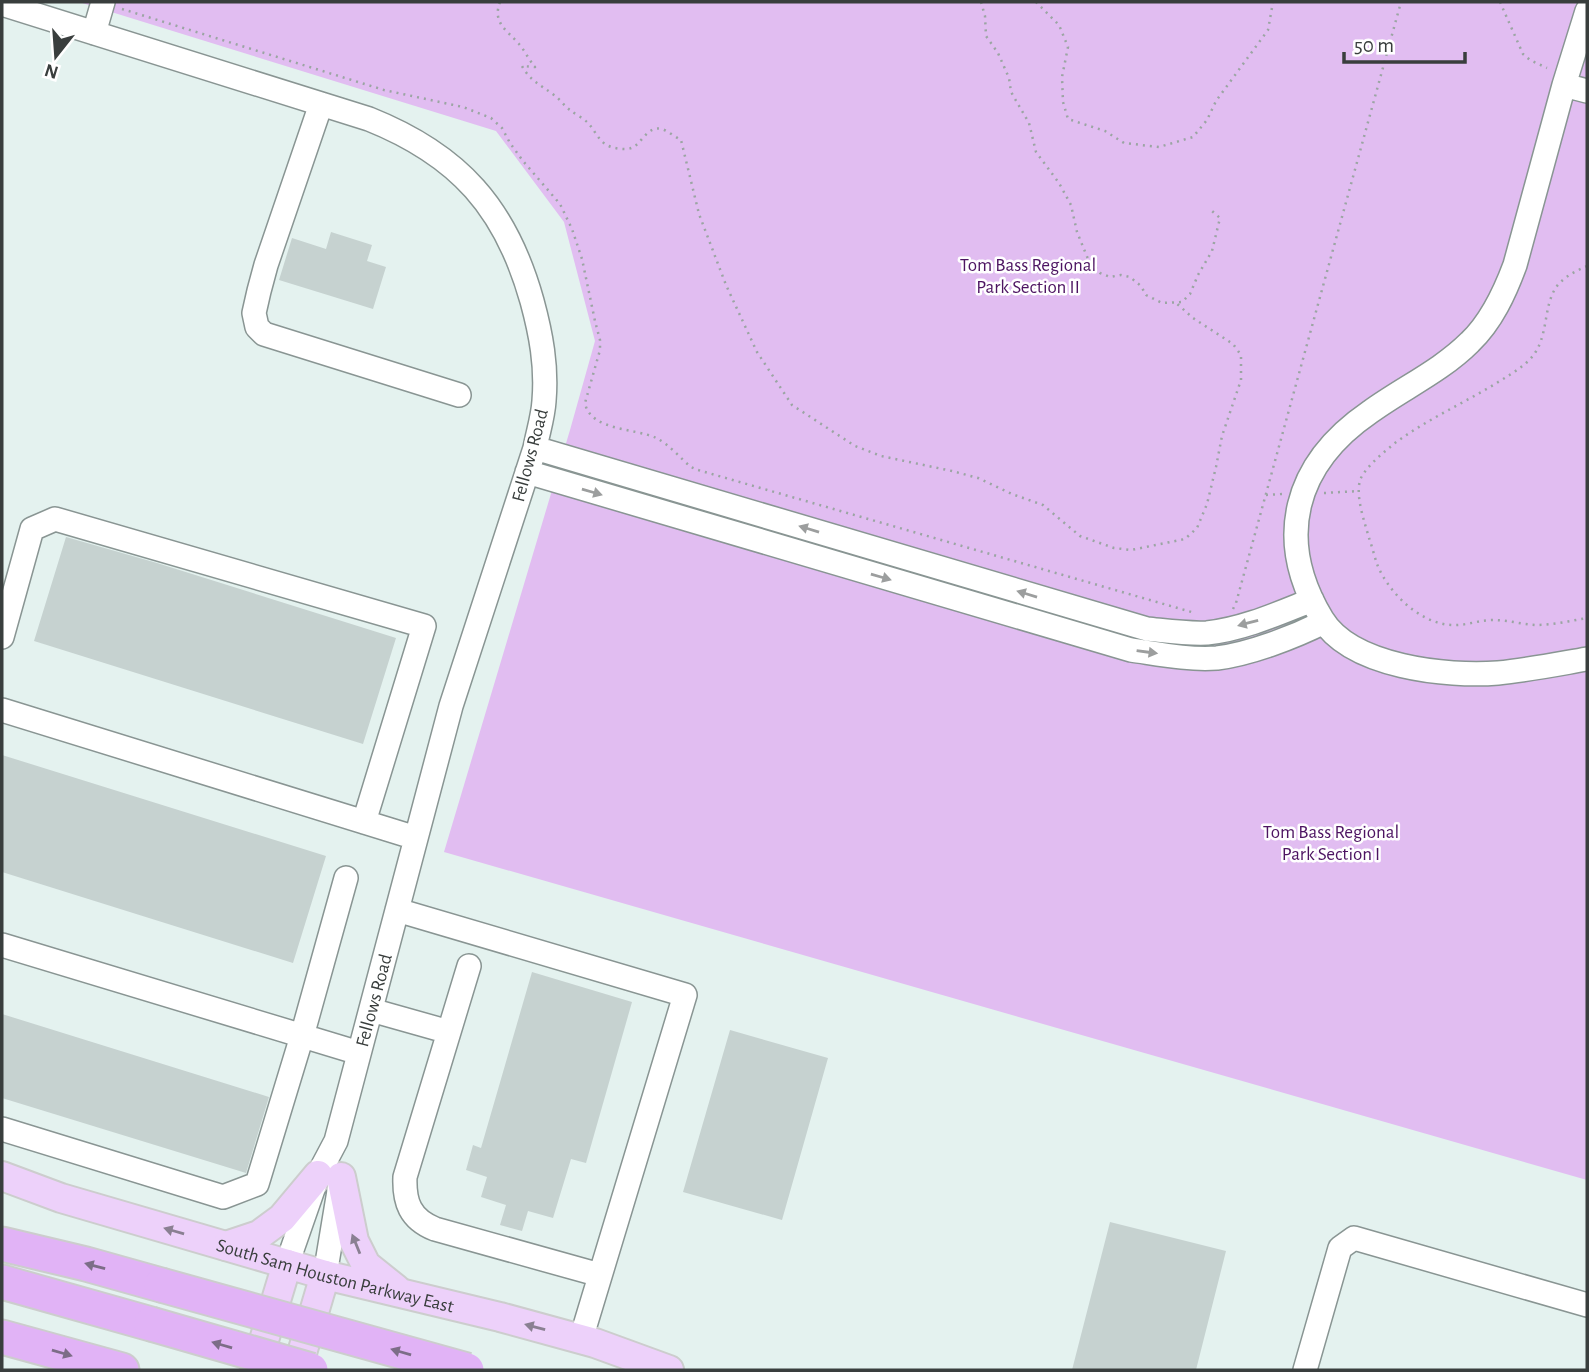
<svg xmlns="http://www.w3.org/2000/svg" width="1589" height="1372" font-family="'Alegreya Sans',sans-serif">
<rect width="100%" height="100%" fill="#e4f2ef"/>
<path fill="#e1bdf1" d="M79 2H1587V1180L444 852 570 430 595 341 564 222 496 131Z"/>
<path fill="#c6d2d0" d="M331 232 372 245 367 261 386 267 373 309 279 280 292 238 326 249Z
M66 537 157 563 396 638 363 744 34 641Z
M2 755 326 856 293 963 2 872Z
M532 972 632 1002 586 1163 571 1159 553 1218 528 1211 522 1231 500 1225 506 1205 481 1197 487 1177 466 1170 473 1145 481 1148Z
M2 1014 269 1097 246 1173 2 1098Z
M730 1030 828 1058 782 1220 683 1192Z
M1110 1222 1226 1251 1196 1370H1072Z"/>
<g fill="none" stroke-linecap="round" stroke-linejoin="round">
<defs>
<path id="minor" d="M2 4 369 119C459 155 506 208 532 301 541 334 547 366 544 401 543 417 538 432 535 448L451 706 336 1141 318 1175 287 1264
M1587 11 1564 85 1515 265C1505 292 1492 321 1470 342 1441 371 1403 388 1370 412 1294 464 1274 539 1322 619 1351 667 1447 677 1498 673 1528 670 1558 664 1587 659
M94 33 103 2
M1564 85 1587 91
M321 104 266 265 259 291 254 313 257 327 264 334 459 395
M535 448 1147 629C1167 631 1187 634 1207 633 1244 629 1279 613 1312 600
M527 472 1131 650C1159 654 1188 660 1217 658 1250 654 1294 637 1324 622
M2 637 32 529 55 519 424 626 364 822
M2 710 416 838
M397 910 685 995 581 1339
M2 945 359 1053
M469 966 405 1177C404 1202 410 1219 435 1229L600 1275
M371 1010 449 1032
M2 1129 223 1197 257 1184 302 1036 346 878
M325 1275 340 1185
M1305 1370 1340 1248 1354 1238 1587 1305"/>
<g id="major">
<path id="s1" d="M2 1176 61 1198 325 1275 500 1317 595 1343 669 1370"/>
<path d="M341 1177 354 1241 366 1265 396 1289"/>
<path d="M226 1246 259 1235 282 1218 318 1175"/>
<path d="M255 1370 287 1264"/>
<path d="M297 1370 325 1275"/>
</g>
<path id="highway" d="M2 1244 86 1264 161 1285
M2 1282 151 1324
M2 1337 122 1370"/>
</defs>
<use href="#minor" stroke="#899593" stroke-width="26"/>
<use href="#major" stroke="#cccdcd" stroke-width="32"/>
<use href="#highway" stroke="#cccdcd" stroke-width="37"/>
<path stroke="#9ba5a3" stroke-width="2.5" stroke-dasharray="2 5" stroke-linecap="butt" d="M500 2C492 23 507 30 519 44 525 51 529 60 535 67L522 66C530 81 541 85 554 95 560 99 564 106 570 110 575 114 583 118 588 123 594 129 597 138 605 144 611 148 619 149 626 149 642 149 644 125 662 129 668 131 675 137 681 140L699 214 726 285 757 352 792 405 855 446 881 456 952 471 978 478 1012 494 1043 505 1080 536 1114 548 1131 550 1185 539 1197 528 1207 504 1216 467 1222 436 1241 380V355L1233 344 1193 318 1175 302
M981 2 985 16 986 36 998 53 1009 78 1011 92 1029 123 1036 152 1059 183 1071 205 1077 232 1088 259 1100 273 1110 277 1121 275 1130 277 1141 286 1146 295 1162 303 1182 302 1190 294 1198 275 1212 251 1220 218 1212 211
M1036 2 1059 25 1068 47 1062 77 1063 102 1068 119 1105 131 1124 143 1159 147 1193 137 1207 120 1216 101 1268 30 1273 2
M1500 2 1523 54 1530 60 1547 68
M122 9 384 90 463 107 491 118 502 128 510 143 523 161 560 204 572 229 582 259 595 321 600 340V350L585 403C590 431 636 428 656 438 669 444 680 458 691 467L698 470 1195 613
M1587 266C1576 271 1565 276 1557 286 1541 308 1551 342 1526 363 1517 371 1506 377 1495 384 1462 404 1426 420 1395 443 1383 453 1370 463 1362 476 1353 491 1365 523 1369 538 1372 546 1374 555 1377 564 1388 592 1419 623 1451 625 1465 626 1479 620 1493 620 1507 620 1521 624 1535 625 1552 625 1570 621 1587 618
M1324 493 1359 491
M1266 495 1282 494
M1233 609 1236 603 1401 2"/>
<use href="#minor" stroke="#fff" stroke-width="23"/>
<use href="#major" stroke="#edd1fa" stroke-width="28"/>
<use href="#highway" stroke="#e1b3f6" stroke-width="33"/>
<defs>
<path id="highway-bridge" d="M161 1285 467 1370
M151 1324 311 1370"/>
</defs>
<use href="#highway-bridge" stroke="#cccdcd" stroke-width="37" stroke-linecap="butt"/>
<use href="#highway-bridge" stroke="#e1b3f6" stroke-width="33"/>
</g>
<defs><path id="oneway-solid" d="M-6-.8H1V-3.2L6.5 0L1 3.2V.8H-6Z" transform="scale(1.75)"/></defs>
<g fill="#9c9e9e">
<use href="#oneway-solid" transform="translate(592 492) rotate(16)"/>
<use href="#oneway-solid" transform="translate(809 529) rotate(-163)"/>
<use href="#oneway-solid" transform="translate(881 577) rotate(16)"/>
<use href="#oneway-solid" transform="translate(1027 594) rotate(-163)"/>
<use href="#oneway-solid" transform="translate(1248 623) rotate(165)"/>
<use href="#oneway-solid" transform="translate(1147 652) rotate(8)"/>
</g>
<g fill="#8a8092">
<use href="#oneway-solid" transform="translate(174 1231) rotate(-164)"/>
<use href="#oneway-solid" transform="translate(356 1244) rotate(-112)"/>
<use href="#oneway-solid" transform="translate(535 1327) rotate(-165)"/>
</g>
<g fill="#7c6d87">
<use href="#oneway-solid" transform="translate(95 1266) rotate(-165)"/>
<use href="#oneway-solid" transform="translate(222 1345) rotate(-164)"/>
<use href="#oneway-solid" transform="translate(401 1352) rotate(-164)"/>
<use href="#oneway-solid" transform="translate(62 1353) rotate(16)"/>
</g>
<g text-anchor="middle" stroke-width="5" stroke-linejoin="round" paint-order="stroke">
<g font-size="19" fill="#4d1462" stroke="#fff">
<text x="1028" y="271">Tom Bass Regional<tspan x="1028" dy="22">Park Section II</tspan></text>
<text x="1331" y="838">Tom Bass Regional<tspan x="1331" dy="22">Park Section I</tspan></text>
</g>
<g font-size="19" fill="#393e3d" stroke="#fff">
<text transform="translate(529 455) rotate(-75)" y="7">Fellows Road</text>
<text transform="translate(373 1000) rotate(-75)" y="7">Fellows Road</text>
<text dy="7" stroke="none"><textPath href="#s1" startOffset="348">South Sam Houston Parkway East</textPath></text>
</g>
</g>
<rect width="1589" height="1372" fill="none" stroke="#393e3d" stroke-width="7"/>
<g transform="translate(56 56) rotate(197)" stroke="#ffffff" stroke-width="5" paint-order="stroke">
<path d="M0-5L12 26L0 18L-12 26Z" fill="#393e3d"/>
<text y="-10" font-size="19" font-weight="bold" text-anchor="middle" fill="#393e3d">N</text>
</g>
<path d="M1344 52v10h121v-10" fill="none" stroke="#393e3d" stroke-width="3.5"/>
<text x="1354" y="52" font-size="21" fill="#393e3d" stroke="#ffffff" stroke-width="5" paint-order="stroke">50 m</text>
</svg>
